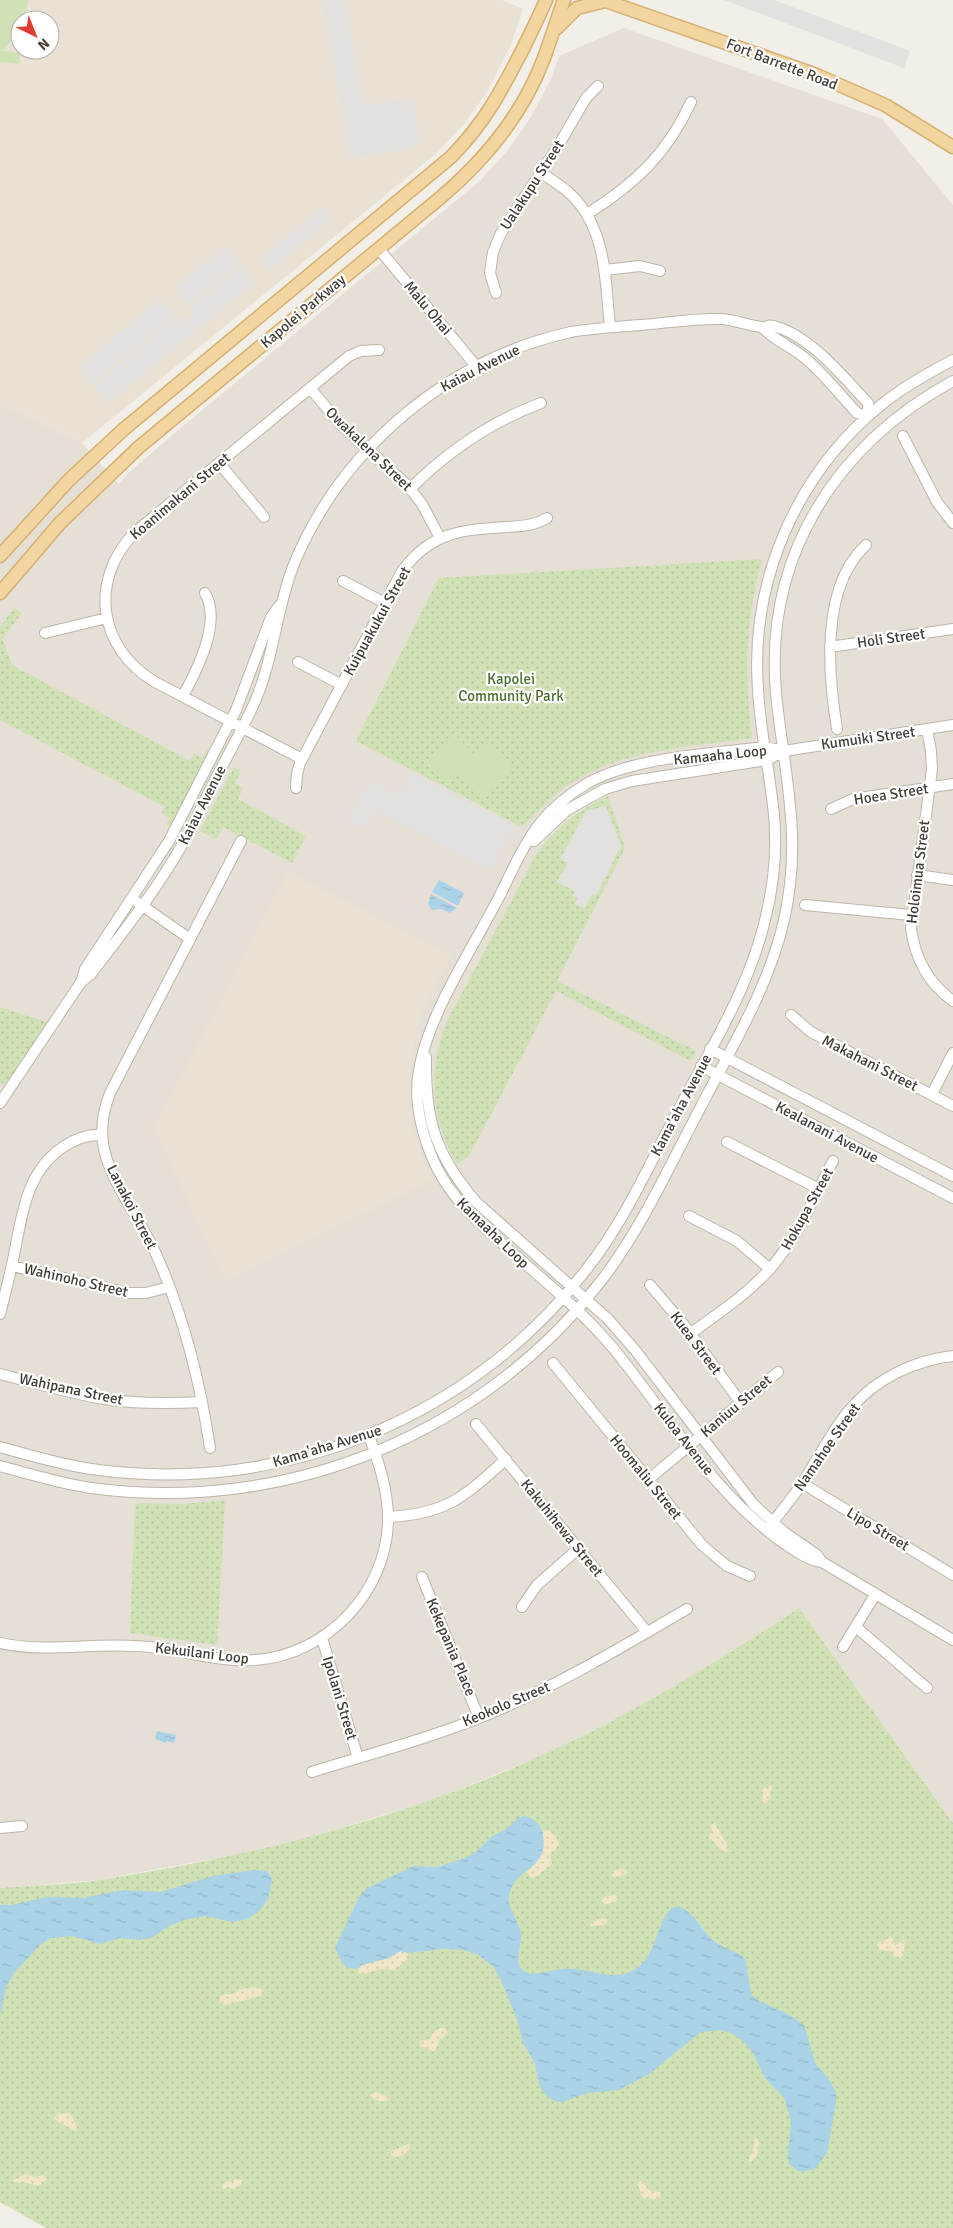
<svg xmlns="http://www.w3.org/2000/svg" width="953" height="2228" font-family="Signika,sans-serif">
<defs>
<pattern id="grass-dots" width="8" height="8" patternUnits="userSpaceOnUse" patternTransform="scale(1.25)"><rect width="8" height="8" fill="#d0e1b5"/><path d="M2 2h.1M6 6h.1" fill="none" stroke="#b4c29c" stroke-width="1.8" stroke-linecap="round"/></pattern>
<pattern id="sand-dots" width="8" height="8" patternUnits="userSpaceOnUse" patternTransform="scale(1.25)"><rect width="8" height="8" fill="#f2e6c8"/><path d="M2 2h.1M6 6h.1" fill="none" stroke="#d1c6ac" stroke-width="1.8" stroke-linecap="round"/></pattern>
<pattern id="water-ripples" width="26" height="14" patternUnits="userSpaceOnUse" patternTransform="scale(1.25)"><rect width="26" height="14" fill="#abd3e7"/><path d="M2 4q2-2 4 0t4 0M15 11q2-2 4 0t4 0" fill="none" stroke="#94b6c7"/></pattern>
</defs>
<rect width="100%" height="100%" fill="#f2eee8"/>
<path fill="#e5dfd6" d="M624 28 882 119 953 205V1823L799 1608 732 1653 628 1713 548 1753 436 1799 314 1836 245 1853 97 1880 0 1888V404L82 443 119 484 126 475 183 426 481 180 508 150 531 117 551 79 559 56Z"/>
<path fill="#e9e1d3" fill-rule="evenodd" d="M0 0H502L523 9 511 45 487 92 465 123 438 152 82 443 0 404ZM20 20H50V50H20Z
M288 871 452 956 430 994 417 1026 409 1073 410 1105 415 1134 423 1160 433 1180 225 1281 154 1128Z"/>
<path fill="url(#grass-dots)" d="M762 559C745 622 744 674 752 738 691 747 624 749 571 783 552 795 538 812 522 827L356 741 439 578Z
M14 608 22 613 2 639 12 665 190 761 194 753 202 758 207 750 215 754 175 830 166 825 170 818 162 813 165 807 0 720V627Z
M234 767 241 771 235 783 243 788 238 799 306 836 292 863 223 827 216 839 200 831Z
M608 796 625 848 557 981 696 1051 691 1061 556 991 469 1156 457 1164C430 1119 428 1069 447 1021L537 853C556 827 579 810 608 796Z
M0 1007 52 1024 9 1083H0Z
M225 1500 217 1645 130 1633 135 1503 183 1504Z
M799 1608 953 1823V2228H46L0 2202V1888C33 1885 66 1885 99 1880 253 1856 408 1818 549 1752 637 1711 719 1661 799 1608Z"/>
<path fill="url(#sand-dots)" d="M770 1785 773 1788 769 1794 771 1798 762 1805 763 1797 762 1790Z
M715 1823 729 1848 726 1852 717 1847 715 1842 708 1838 712 1831 711 1825Z
M549 1830 557 1838 559 1846 550 1855 552 1864 537 1876 531 1878 527 1872C540 1860 545 1849 542 1831Z
M622 1869 627 1871 625 1875 615 1877 611 1876 614 1871Z
M615 1895 618 1898 616 1902 605 1904 601 1902 604 1897Z
M603 1918 608 1920 604 1925 590 1926 592 1922Z
M890 1936 893 1939 895 1946 903 1940 905 1942 903 1955 900 1958 896 1957 890 1951 880 1950 877 1947 878 1942 884 1941Z
M401 1951 407 1953 408 1959 394 1970 381 1969 363 1974 359 1973 358 1967 362 1965 389 1958Z
M258 1987 264 1991 261 1996 224 2005 220 2002V1997L224 1994H234L241 1989Z
M441 2028H445L448 2032 439 2040 436 2050 433 2051 420 2046V2041L430 2040 433 2032Z
M374 2092 389 2097 390 2099C383 2103 374 2101 370 2095Z
M70 2113 78 2129 75 2131 54 2119 57 2114Z
M757 2138C762 2145 757 2159 750 2162L749 2159 754 2148V2139Z
M409 2144 410 2149 403 2155 396 2157 391 2155V2151Z
M26 2174 34 2177 44 2175 47 2179 38 2186 27 2183 13 2182V2180Z
M235 2179 242 2180 243 2183 234 2189 229 2187 223 2189V2185L227 2181 232 2182Z
M639 2181H642L650 2191 660 2192 661 2197 658 2199 643 2198 638 2184Z"/>
<path fill="#d0e1b5" d="M0 0H28L24 20H20V28L3 51 20 53 19 64 0 62Z
M453 733 475 755 488 742 512 766 482 797 457 774 449 781 427 760Z"/>
<path fill="#e3e1df" d="M322 0H345L364 105 405 98 406 101 413 99 421 144 414 145V148L350 159Z
M724 0H774L910 51 904 68Z
M323 207 332 218 270 270 260 259Z
M225 246 239 263 188 305 174 288Z
M241 265 255 282 108 403 94 386 177 317 182 324 195 314 190 307Z
M160 298 175 316 92 384 78 368Z
M411 773 514 826 491 871 376 811 366 830 348 821 370 780 399 795Z
M606 806 621 846 596 896 592 894 584 908 575 904 578 898 573 896 575 891 557 882 568 863 560 859 586 811Z"/>
<path fill="url(#water-ripples)" d="M439 880 464 893 458 906 432 892Z
M431 894 457 908 450 913 442 909 432 910 428 904Z
M157 1731 176 1735 174 1743 167 1741 166 1743 155 1739Z
M525 1816C535 1819 541 1825 543 1835 549 1869 517 1867 510 1892 505 1908 518 1918 521 1932 524 1947 507 1970 533 1974 546 1973 558 1968 571 1969 594 1969 610 1982 634 1970 660 1956 657 1910 677 1906 697 1912 702 1934 718 1944 728 1951 738 1950 746 1960L751 1994 759 2001 790 2015 804 2025 815 2063 830 2081 836 2092V2103L827 2153 815 2169 800 2172 789 2164 788 2153 791 2123 785 2099 765 2078 753 2053 743 2041 731 2033 720 2030 701 2032 649 2074 619 2090 588 2093 562 2102 554 2101 545 2094 539 2085 535 2063 523 2043 517 2019 501 1980 493 1966 478 1955 464 1950 443 1949 407 1953 401 1951 389 1958 362 1965 358 1969 349 1968 343 1964 335 1948 359 1897 367 1888 414 1866 437 1867 465 1858 476 1852 491 1837 508 1828 518 1818Z
M254 1870 267 1871 272 1879 268 1899 260 1910 248 1919 233 1922 205 1916 184 1920 169 1926 153 1937 141 1940 120 1938 100 1944 72 1936 50 1938 40 1945 14 1973 6 1987 0 2016V1905H11L47 1897 83 1898 123 1890 161 1892 213 1876Z"/>
<g fill="none" stroke-linecap="round" stroke-linejoin="round">
<defs>
<path id="minor" d="M540 172C549 178 558 184 566 190 607 225 605 278 610 327
M587 214C635 184 667 154 691 102
M379 249 476 366
M605 270 640 266 660 271
M496 293 490 273 493 252 501 233 557 148 586 98 598 86
M762 327C773 340 793 347 806 359 825 375 840 395 857 413L868 416
M310 388 340 424 408 486 422 504 440 538
M903 436 937 502 953 523
M219 463 264 517
M410 489C449 450 490 422 541 403
M343 581 385 603
M45 633 107 618
M830 647 953 629
M298 662 342 685
M183 696C197 670 222 622 205 593
M837 729C828 674 820 587 866 545
M927 729 931 751 932 769 911 928C915 959 928 983 953 1001
M784 751 765 747C711 754 633 757 586 784 570 794 553 807 541 822 523 844 511 874 498 899 471 951 429 1013 419 1070 413 1102 423 1140 437 1168 455 1204 486 1229 516 1256 554 1289 594 1322 625 1363 674 1426 719 1498 785 1544 797 1552 808 1560 822 1562L953 1640
M302 759 155 682C98 648 89 581 134 533L349 356 361 351 379 350
M296 788 297 774 300 763 402 571C431 532 461 530 506 527 521 526 534 526 547 518
M831 809 853 799 953 784
M534 841 567 810 605 789 632 781 767 760 784 751 953 725
M917 875 953 880
M137 902 190 939
M805 905 911 915
M81 982 91 974C118 938 147 903 170 865 186 841 198 814 211 788 225 760 241 732 254 704 274 659 276 609 294 564 342 448 448 359 571 332 594 328 617 327 640 325 667 323 695 318 722 319 736 320 749 326 762 327 773 328 763 324 774 326 811 336 843 377 868 403V416
M791 1015 811 1032 953 1106
M710 1049 953 1176
M426 1057C425 1120 435 1154 476 1202L608 1319 635 1350 754 1505 784 1532 817 1555 822 1562
M701 1066 953 1198
M932 1094 953 1053
M0 1103 81 982 85 969 169 841 236 710 271 617 279 606
M727 1142 819 1189
M689 1216 737 1241 770 1269
M12 1266 129 1293H146L169 1287
M650 1285 684 1325 741 1403
M0 1314C5 1294 10 1275 14 1255 22 1215 26 1172 63 1147 75 1139 88 1134 102 1135
M690 1334C717 1314 745 1296 768 1271 797 1239 813 1199 833 1161
M553 1363 702 1545 727 1566 750 1576
M0 1374C33 1382 65 1392 98 1398 133 1404 167 1404 202 1402
M476 1424 647 1632
M0 1447C33 1456 66 1466 99 1470 285 1494 471 1418 586 1270 623 1223 648 1168 675 1116 709 1052 750 987 766 916 774 883 777 848 774 815 770 773 760 731 758 689 750 580 797 473 881 405 903 387 928 373 953 360
M210 1448C200 1381 184 1316 156 1254 141 1220 112 1185 104 1149 100 1130 103 1111 110 1093L241 841
M0 1466C33 1475 66 1485 99 1489 291 1512 482 1434 601 1281 639 1232 665 1175 694 1120 727 1055 768 991 784 920 803 838 784 773 776 693 764 556 836 445 953 381
M649 1479 778 1372
M802 1483 953 1575
M388 1517C447 1514 464 1497 506 1459
M769 1527C782 1510 797 1493 808 1474 822 1452 834 1427 852 1407 877 1378 916 1360 953 1356
M422 1577 479 1718
M522 1607 537 1585 579 1548
M856 1627 927 1688
M322 1638 358 1758
M0 1643C45 1653 90 1643 135 1646 176 1647 215 1663 255 1660 327 1655 387 1592 388 1520 388 1490 379 1463 369 1436
M843 1647 875 1595
M312 1772C376 1752 442 1735 503 1708 567 1680 627 1644 687 1609
M0 1828 22 1826"/>
<path id="major" d="M603 0 814 74 885 105 953 147
M557 28 577 8 605 1
M0 556 69 480 124 429 451 157C486 121 500 93 523 49 531 32 539 17 546 0
M0 593 60 523 139 447 440 198C485 160 523 114 544 58 551 39 557 19 564 0"/>
</defs>
<use href="#minor" stroke="#bcb5ab" stroke-width="12"/>
<use href="#major" stroke="#d5b072" stroke-width="15"/>
<use href="#minor" stroke="#fff" stroke-width="10"/>
<use href="#major" stroke="#f2d5a0" stroke-width="12"/>
</g>
<g text-anchor="middle" stroke-width="4.5" stroke-linejoin="round" paint-order="stroke">
<g font-size="15" fill="#443e37" stroke="#fff">
<text transform="translate(782 64) rotate(21)" y="5">Fort Barrette Road</text>
<text transform="translate(532 185) rotate(-57)" y="5">Ualakupu Street</text>
<text transform="translate(428 308) rotate(50)" y="5">Malu Ohai</text>
<text transform="translate(303 311) rotate(-40)" y="5">Kapolei Parkway</text>
<text transform="translate(480 368) rotate(-27)" y="5">Kaiau Avenue</text>
<text transform="translate(369 449) rotate(44)" y="5">Owakalena Street</text>
<text transform="translate(180 496) rotate(-40)" y="5">Koanimakani Street</text>
<text transform="translate(377 621) rotate(-61)" y="5">Kuipuakukui Street</text>
<text transform="translate(891 638) rotate(-8)" y="5">Holi Street</text>
<text transform="translate(868 738) rotate(-8)" y="5">Kumuiki Street</text>
<text transform="translate(720 755) rotate(-6)" y="5">Kamaaha Loop</text>
<text transform="translate(891 794) rotate(-9)" y="5">Hoea Street</text>
<text transform="translate(202 805) rotate(-63)" y="5">Kaiau Avenue</text>
<text transform="translate(918 872) rotate(-83)" y="5">Holoimua Street</text>
<text transform="translate(870 1063) rotate(27)" y="5">Makahani Street</text>
<text transform="translate(681 1105) rotate(-62)" y="5">Kama'aha Avenue</text>
<text transform="translate(827 1132) rotate(28)" y="5">Kealanani Avenue</text>
<text transform="translate(132 1207) rotate(63)" y="5">Lanakoi Street</text>
<text transform="translate(807 1209) rotate(-61)" y="5">Hokupa Street</text>
<text transform="translate(493 1233) rotate(44)" y="5">Kamaaha Loop</text>
<text transform="translate(76 1280) rotate(13)" y="5">Wahinoho Street</text>
<text transform="translate(696 1343) rotate(53)" y="5">Kuea Street</text>
<text transform="translate(71 1389) rotate(12)" y="5">Wahipana Street</text>
<text transform="translate(736 1406) rotate(-40)" y="5">Kaniuu Street</text>
<text transform="translate(684 1439) rotate(52)" y="5">Kuloa Avenue</text>
<text transform="translate(327 1446) rotate(-17)" y="5">Kama'aha Avenue</text>
<text transform="translate(827 1447) rotate(-55)" y="5">Namahoe Street</text>
<text transform="translate(646 1477) rotate(51)" y="5">Hoomaliu Street</text>
<text transform="translate(562 1528) rotate(51)" y="5">Kakuhihewa Street</text>
<text transform="translate(878 1529) rotate(31)" y="5">Lipo Street</text>
<text transform="translate(451 1647) rotate(67)" y="5">Kekepania Place</text>
<text transform="translate(202 1653) rotate(7)" y="5">Kekuilani Loop</text>
<text transform="translate(340 1698) rotate(73)" y="5">Ipolani Street</text>
<text transform="translate(506 1704) rotate(-23)" y="5">Keokolo Street</text>
</g>
<g font-size="15" fill="#4d6f31" stroke="#fff">
<text x="511" y="684">Kapolei<tspan x="511" dy="17">Community Park</tspan></text>
</g>
</g>
<g transform="translate(35 35) rotate(137)"><circle r="24" fill="#ffffff" stroke="#b4b2af"/>
<path d="M0-4L9 19L0 12L-9 19Z" fill="#e13e30"/>
<text y="-8" font-size="14" font-weight="bold" text-anchor="middle" fill="#443e37">N</text>
</g>
</svg>
